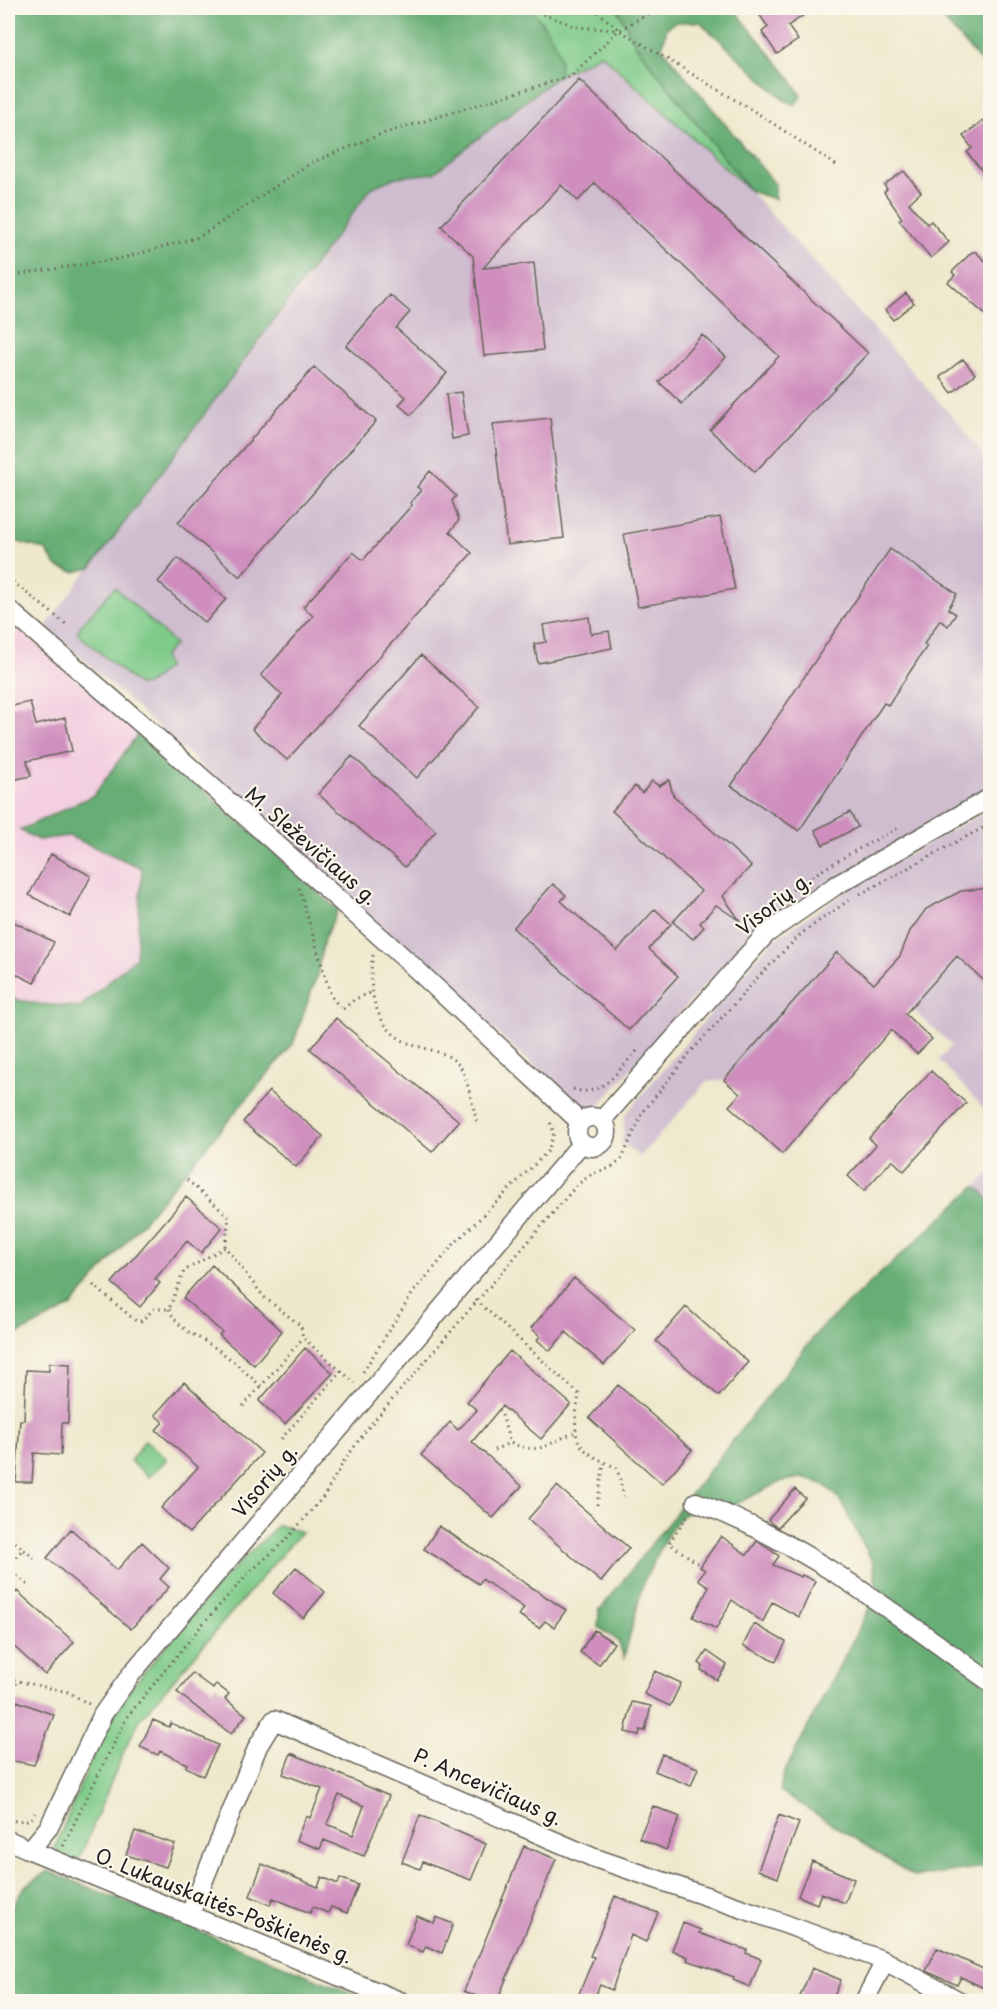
<svg xmlns="http://www.w3.org/2000/svg" width="998" height="2009" font-family="'Playpen Sans',sans-serif">
<rect width="100%" height="100%" fill="#fbf7ec"/>
<filter id="ink" filterUnits="userSpaceOnUse"><feTurbulence type="fractalNoise" baseFrequency=".0167" numOctaves="2"/><feDisplacementMap in="SourceGraphic" scale="12" xChannelSelector="R" yChannelSelector="G"/><feConvolveMatrix kernelMatrix="1 2 1 2 8 2 1 2 1" color-interpolation-filters="sRGB"/></filter>
<filter id="wash" filterUnits="userSpaceOnUse"><feTurbulence type="fractalNoise" baseFrequency=".008" numOctaves="4" result="noise"/><feDisplacementMap in="SourceGraphic" scale="24" xChannelSelector="R" yChannelSelector="G"/><feGaussianBlur stdDeviation="1.35" result="paint"/><feColorMatrix in="noise" values="0 0 0 0 0 0 0 0 0 0 0 0 0 0 0 0 0 1.4 0 .05"/><feComposite in="paint" operator="in"/></filter>
<g filter="url(#wash)">
<rect width="100%" height="100%" fill="#eee8cc"/>
<path fill="#f3cfe0" d="M8 621 139 732 94 795 21 829 38 840 69 836 142 868 136 957 80 1007 40 1004 8 998Z"/>
<path fill="#cfbdcf" d="M601 54 750 191 959 424 990 465V789L763 922 749 934 597 1108 588 1109 576 1104 46 626 371 188 396 177 434 173 558 76Z
M990 808V1115L939 1060 952 1045 911 1008 906 1013 837 952 724 1080 706 1082 640 1157 622 1143 625 1115 771 942 852 887Z
M990 1173V1202L982 1191 975 1187Z"/>
<path fill="#7eca88" stroke="#4d7352" stroke-width="1.5" d="M531 8H617L636 46 750 191 601 54 558 76C565 52 545 27 531 8Z
M115 587 175 644 163 657 168 667 147 685H138L77 633 81 625Z
M145 1440 167 1459 149 1477 130 1461Z
M278 1525 301 1532 140 1719 124 1751 71 1879 55 1847 98 1743 130 1689 226 1576Z"/>
<path fill="#66ae74" stroke="#416548" stroke-width="1.5" d="M8 8H531C546 28 566 50 558 76L434 173 396 177 371 188 91 568 74 572 57 567 46 550 8 539Z
M617 8H733L790 78 801 96 795 105 784 100 700 22H675L667 28 662 48 775 184V199L750 191 636 46Z
M933 8H990V72Z
M139 732 338 910 324 939 317 975 293 1044 71 1307 8 1339V998L40 1004 80 1007 136 957 142 868 69 836 38 840 20 830 94 795Z
M975 1187 982 1191 990 1202V1871L984 1867 915 1877 780 1791 783 1775 877 1593 873 1563 839 1498 823 1484 802 1478 782 1481 726 1509 693 1510 681 1516 668 1534 644 1581 624 1658 618 1641 598 1627 599 1611 820 1329Z
M48 1871 372 2001H8V1913L26 1885Z"/>
<g id="blocks">
<path fill="#cf8ebd" fill-rule="evenodd" d="M768 8H814L788 26 798 40 777 54 762 32 768 27 759 14Z
M579 80 868 353 755 472 710 430 779 356 595 183 578 201 561 185 483 268 534 263 543 350 484 356 473 256 441 226Z
M990 116V181L967 152 972 148 963 136Z
M904 171 921 192 909 203 927 224 931 221 949 242 931 258 899 220 902 218 884 192 887 189 884 185Z
M972 252H976L990 266V319L948 282 955 275 952 272Z
M906 293 914 303 893 320 885 310Z
M390 295 410 312 396 328 447 373 411 415 399 405 406 397 346 346Z
M702 335 726 357 682 404 659 382Z
M963 359 975 374 952 393 940 377Z
M314 367 376 421 240 577 178 523Z
M461 392 468 436 452 439 446 394Z
M550 418 564 538 507 545 493 424Z
M430 471 456 496 452 501 459 520 450 532 472 553 287 760 252 729 282 695 261 675 313 616 303 607 353 552 363 560 412 505 410 503 421 490 417 487Z
M720 517 735 589 638 607 624 534Z
M890 549 957 594 948 609 956 614 948 626 940 620 924 644 927 646 888 705 884 703 799 831 731 786Z
M178 558 226 599 205 623 158 582Z
M589 617 591 634 609 631 612 648 538 663 534 644 546 642 543 625Z
M421 655 479 707 417 778 359 726Z
M30 702 36 725 65 718 72 751 27 761 31 776 8 781V707Z
M352 756 436 831 405 867 318 794Z
M669 780 673 795 751 866 723 896 740 921 716 905 700 923 704 927 693 939 673 922 701 891 612 811 635 786 642 793 652 781 659 786Z
M850 812 858 827 823 845 815 830Z
M51 854 91 876 70 917 29 895Z
M553 884 566 895 561 901 617 951 655 909 671 924 649 949 678 976 629 1030 513 928Z
M990 888V986L957 956 905 1014 932 1039 917 1054 891 1030 782 1154 729 1106 740 1094 724 1080 837 952 874 984 900 956 910 931 926 909 961 891Z
M8 919 54 942 34 983 8 970Z
M336 1018 459 1121 432 1152 310 1049Z
M931 1071 966 1103 904 1171 892 1160 864 1191 848 1176 876 1145 869 1138Z
M269 1091 323 1136 296 1167 243 1122Z
M186 1197 222 1228 201 1253 187 1241 155 1279 160 1283 140 1307 112 1283Z
M212 1265 282 1331 254 1365 219 1335 222 1332 183 1298Z
M574 1278 635 1330 604 1365 566 1332 550 1351 537 1340 540 1336 531 1328Z
M686 1307 748 1362 719 1396 656 1341Z
M305 1348 333 1373 285 1424 259 1401Z
M510 1351 571 1404 541 1439 502 1406 472 1442 522 1486 493 1518 421 1455 450 1422 458 1430 477 1410 467 1402Z
M49 1363 70 1364 68 1423H62L61 1455 34 1453 32 1482H16L20 1420H24L26 1370 49 1371Z
M184 1382 262 1453 189 1533 161 1508 198 1467 156 1430 163 1422 155 1415Z
M618 1385 692 1450 662 1484 589 1418Z
M557 1486 629 1548 601 1582 528 1519Z
M795 1489 805 1498 778 1527 772 1524 768 1520Z
M439 1526 566 1610 554 1627 545 1621 539 1628 519 1615 524 1608 482 1579 479 1584 424 1549Z
M71 1529 117 1570 142 1542 169 1568 160 1579 169 1587 131 1629 47 1558Z
M721 1536 747 1555 757 1541 779 1556 773 1565 801 1577 802 1575 815 1581 799 1617 772 1602 763 1622 732 1600 716 1629 693 1617 709 1587 698 1579 705 1570 700 1567Z
M296 1567 325 1592 303 1618 273 1593Z
M17 1591 74 1642 45 1675 8 1641V1602Z
M754 1624 786 1642 776 1661 743 1646Z
M594 1630 614 1643 599 1665 580 1652Z
M707 1651 727 1665 717 1680 701 1670 703 1666 699 1663Z
M655 1671 681 1683 670 1706 644 1694Z
M192 1673 213 1689 216 1684 229 1694 225 1699 246 1715 231 1734 177 1692Z
M17 1701 54 1715 34 1765 8 1760V1725Z
M632 1702 651 1706 645 1731 640 1730 639 1735 625 1732Z
M153 1720 169 1727 171 1723 218 1745 203 1776 186 1767 187 1764 160 1751 158 1755 140 1747Z
M291 1753 389 1796 364 1856 324 1840 320 1849 296 1840 306 1816 310 1818 322 1789 283 1774ZM339 1795 364 1806 353 1835 327 1824Z
M662 1754 698 1768 691 1786 655 1771Z
M653 1806 680 1817 666 1850 639 1838Z
M420 1815 486 1844 471 1880 423 1862 420 1869 402 1862Z
M779 1815 799 1823 778 1878 758 1870Z
M135 1831 175 1844 166 1867 126 1855Z
M524 1846 556 1859 497 2001H489L464 1991Z
M812 1861 854 1879 845 1903 821 1893 817 1904 798 1896Z
M262 1864 318 1887 322 1877 338 1884 340 1878 358 1885 347 1913 331 1907 328 1913 313 1907 310 1913 273 1898 270 1905 250 1896Z
M615 1896 658 1913 646 1942 631 1935 612 1990 600 1985 593 2001H576L594 1957 590 1956Z
M417 1916 434 1923 436 1917 453 1924 442 1953 426 1946 423 1952 406 1945Z
M683 1923 701 1930 699 1933 747 1950 746 1953 761 1959 750 1987 733 1980 734 1977 687 1960 688 1957 672 1950Z
M937 1948 990 1972V1991L961 1977 957 1985 926 1971Z
M812 1968 841 1980 832 2001H798Z"/>
</g>
</g>
<g filter="url(#ink)">
<use href="#blocks" fill-opacity="0" stroke="#66635a" stroke-width="1.5"/>
<g fill="none" stroke-linecap="round" stroke-linejoin="round">
<defs>
<path id="minor" d="M8 609 144 726 403 957 580 1122
M577 1132a15 15 0 1 1 30 0a15 15 0 1 1-30 0Z
M602 1120 766 934 835 886 990 798
M696 1502C806 1543 895 1614 990 1682
M8 1840 30 1850 49 1827 103 1714 132 1673 581 1144
M30 1850 402 2002
M190 1914 258 1746 274 1720 592 1857 758 1914 885 1961 961 2002
M864 2002 885 1961"/>
</defs>
<use href="#minor" stroke="#66635a" stroke-width="21"/>
<path stroke="#66635a" stroke-width="3" stroke-dasharray="1.5 4.5" stroke-linecap="butt" d="M526 8 577 27 618 30
M593 8 619 30 760 115 839 167
M8 276 119 259 199 237 311 163 379 135 571 76 619 30 659 8
M8 578 67 625
M299 888 331 996 342 1010 355 999 373 992
M860 894 990 824
M764 912C804 877 851 853 898 828
M373 955C367 985 374 1026 404 1041 421 1050 445 1049 459 1065 467 1074 473 1109 477 1122
M573 1089C603 1099 618 1069 638 1050
M187 1180 229 1217 225 1247 264 1297 301 1326 303 1338 341 1371 281 1439
M93 1285 136 1321H141L154 1309H169L184 1271 225 1247
M476 1300 579 1394C572 1441 572 1448 617 1468L624 1497
M169 1309C178 1330 196 1335 214 1347 231 1358 246 1373 261 1386L303 1338
M341 1371 355 1383
M363 1372 412 1294 455 1243 548 1151 554 1133 549 1119
M243 1406 261 1386
M502 1415 510 1443C543 1456 546 1443 574 1433
M494 1450 510 1443
M597 1505 604 1463
M687 1516 669 1543 699 1564
M15 1542 36 1560
M8 1566 23 1549
M8 1568 28 1585
M8 1679 68 1692 89 1704
M8 1707 17 1681
M8 1821 30 1820 35 1813
M63 1846 127 1717 206 1620 250 1572 285 1541 324 1496 344 1461 367 1429 577 1185 593 1173 611 1168 621 1160 643 1112 689 1054 762 973 802 933 852 898"/>
<use href="#minor" stroke="#fff" stroke-width="18"/>
</g>
</g>
<g text-anchor="middle" stroke-width="4.5" stroke-linejoin="round" paint-order="stroke">
<g font-size="20" fill="#1c1c1c" stroke="#fbf7ec">
<text transform="translate(311 846) rotate(41)" y="7">M. Sleževičiaus g.</text>
<text transform="translate(774 904) rotate(-38)" y="7">Visorių g.</text>
<text transform="translate(265 1481) rotate(-50)" y="7">Visorių g.</text>
<text transform="translate(488 1787) rotate(24)" y="7">P. Ancevičiaus g.</text>
<text transform="translate(224 1906) rotate(22)" y="7">O. Lukauskaitės-Poškienės g.</text>
</g>
</g>
<rect width="998" height="2009" fill="none" stroke="#fbf7ec" stroke-width="30"/>
</svg>
